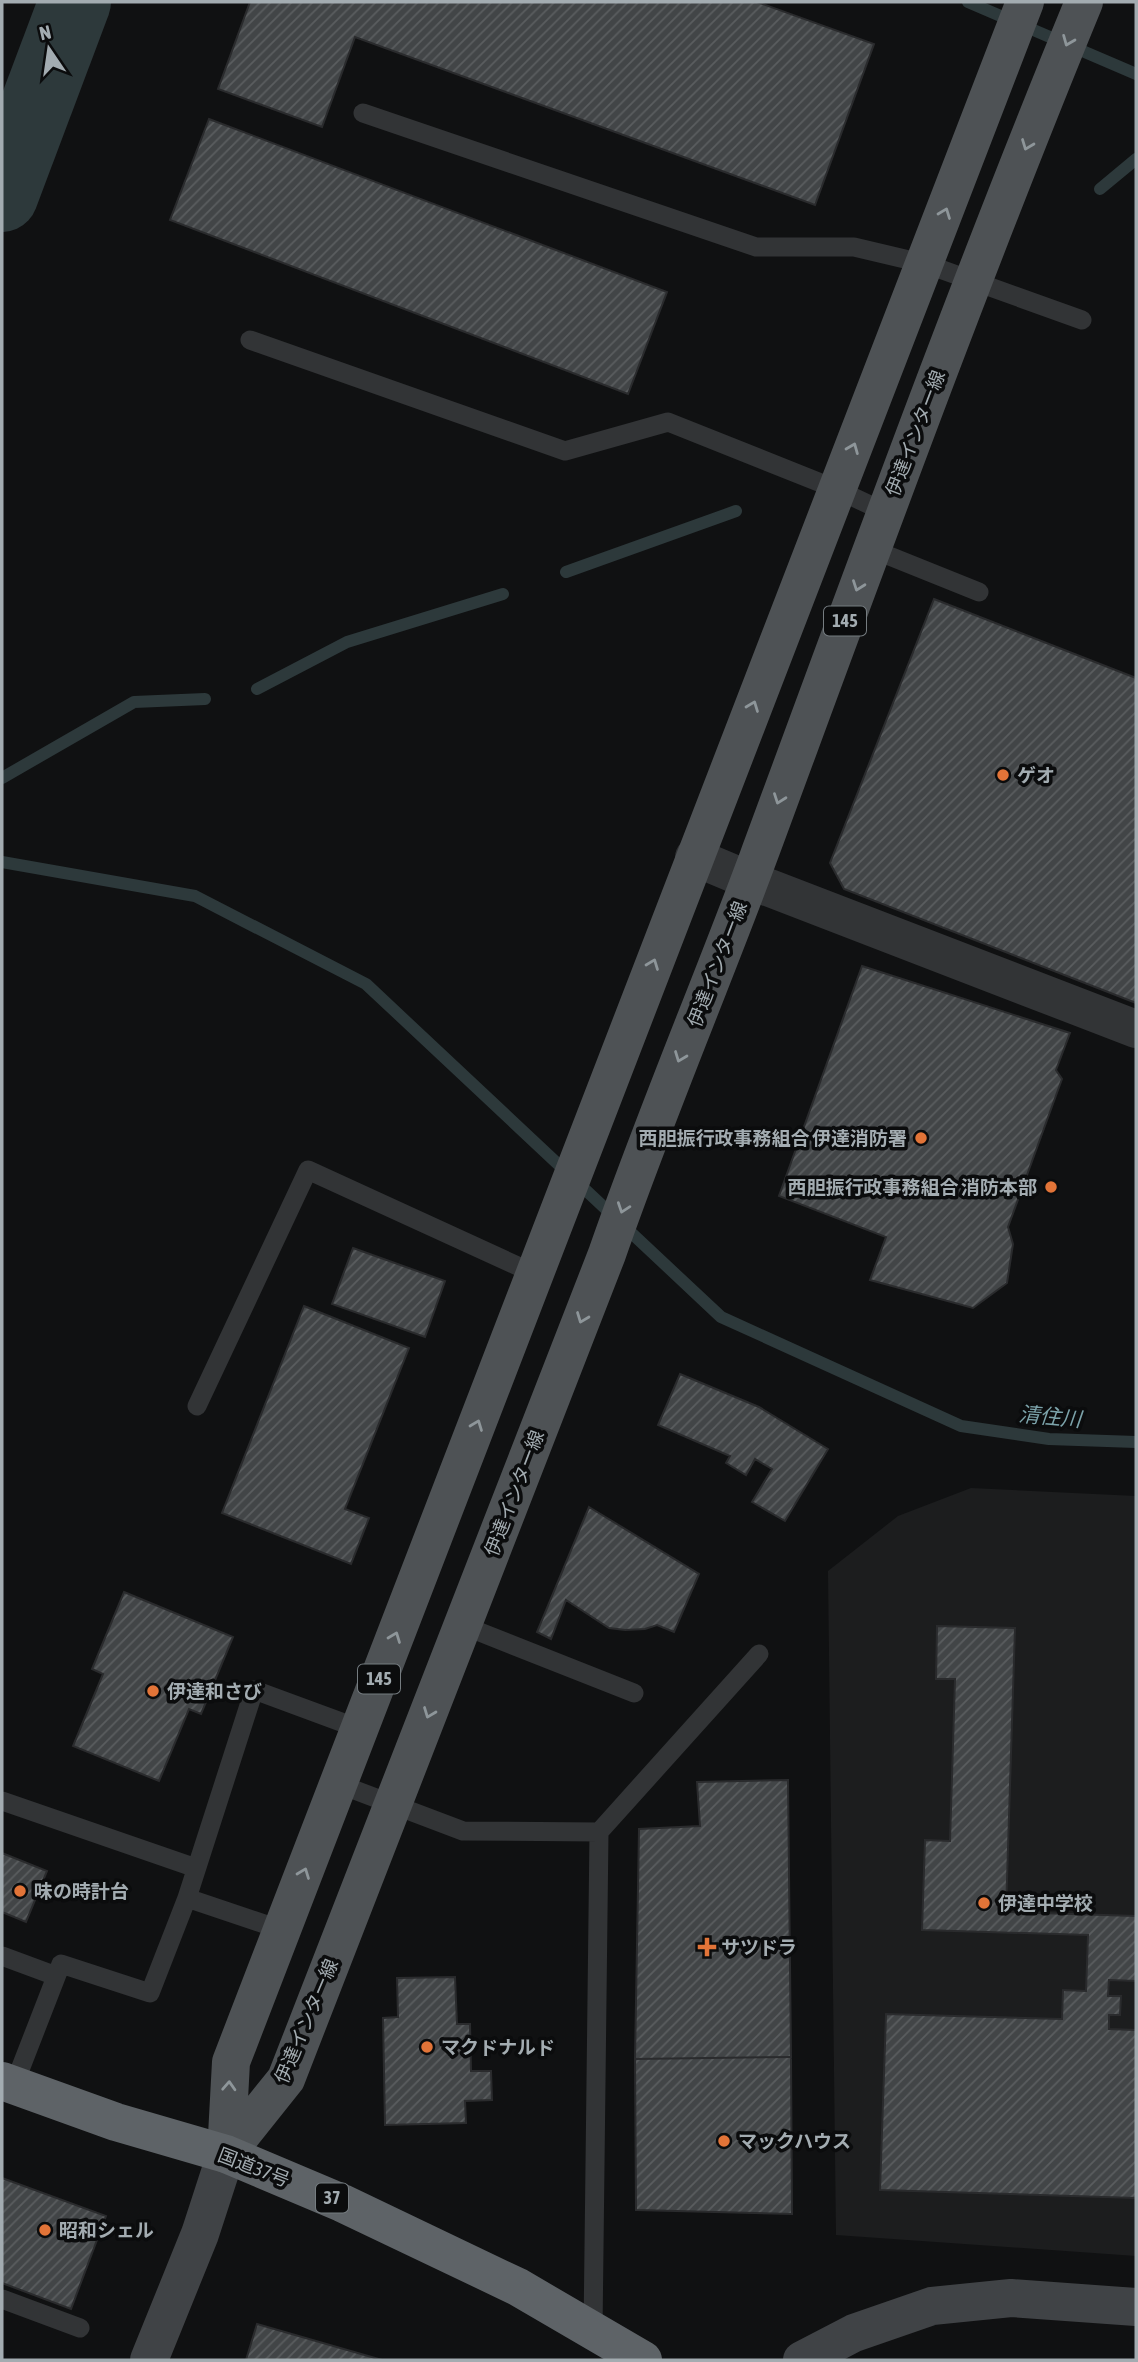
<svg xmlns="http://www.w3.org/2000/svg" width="1138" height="2362" font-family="'Asap Condensed','Noto Sans JP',sans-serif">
<defs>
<pattern id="building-hatch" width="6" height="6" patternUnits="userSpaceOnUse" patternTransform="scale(1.75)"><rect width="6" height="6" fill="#424547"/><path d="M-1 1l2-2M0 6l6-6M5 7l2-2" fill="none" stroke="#5a5d5f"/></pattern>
</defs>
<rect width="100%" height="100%" fill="#101112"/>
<path fill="#1c1d1e" d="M971 1488 1136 1496V2256L836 2235 828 1571 898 1516Z"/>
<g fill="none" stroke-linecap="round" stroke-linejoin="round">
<path stroke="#2d393b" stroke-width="12" d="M968 2 1136 74
M1100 189 1136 159
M566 572 736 511
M257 689 347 642 503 594
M2 778 134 702 205 699
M2 862 195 896 366 984 721 1317 961 1426 1049 1439 1136 1442"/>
<path stroke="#2d393b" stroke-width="72" d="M2 196 75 2"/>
</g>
<path fill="url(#building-hatch)" stroke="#2a2b2d" stroke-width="2" d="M250 2H757L874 44 815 205 355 37 322 127 218 89Z
M209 119 667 292 628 394 170 220Z
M934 599 1136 678V1003L844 889 830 863Z
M862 966 1070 1033 1056 1070 1062 1079 1008 1227 1013 1244 1007 1283 973 1308 870 1280 886 1237 779 1196Z
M353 1248 445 1281 425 1337 332 1304Z
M304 1306 409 1348 345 1509 369 1518 351 1564 222 1513Z
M680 1374 759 1407 828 1449 785 1521 752 1502 772 1469 755 1459 746 1475 726 1463 730 1456 658 1425Z
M589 1507 699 1574 674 1632 657 1625 645 1629 625 1630 609 1628 566 1600 551 1639 537 1632Z
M124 1592 233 1637 201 1714 189 1709 159 1781 73 1746 103 1674 92 1669Z
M937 1626 1015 1628 1006 1912 1136 1916V1981L1109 1980 1108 1996H1121L1120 2015H1109V2029L1136 2030V2198L880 2190 886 2014 1062 2019 1063 1990 1086 1991 1088 1935 922 1930 925 1840 950 1841 955 1679H936Z
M788 1780 791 2057 635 2059 639 1829 700 1826 697 1782Z
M2 1853 47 1871 26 1922 2 1912Z
M455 1977 457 2024H470L471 2071H491L492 2100 465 2101 466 2123 385 2125 383 2018 398 2017 397 1978Z
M791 2057 792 2214 636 2210 635 2059Z
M2 2178 106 2216 71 2309 2 2283Z
M257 2324 382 2360H246Z"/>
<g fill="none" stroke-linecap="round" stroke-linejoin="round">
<path stroke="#323436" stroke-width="19" d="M363 113 756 247H854L926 264 1082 320
M250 340 565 451 668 422 836 489 885 512
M872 549 979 592
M197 1406 308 1170 535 1274
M462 1625 634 1693
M339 1784 463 1831 599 1832 759 1654
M2 1801 196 1868
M187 1898 254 1690 360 1729
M2 1956 56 1976
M14 2085 61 1964 150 1993 187 1898 282 1930
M2 2299 80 2328
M593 2331 599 1832"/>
<path stroke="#323436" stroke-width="38" d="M694 857 749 880 1136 1029"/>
<path stroke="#404346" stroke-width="38" d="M149 2360 200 2234 226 2154
M802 2360 854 2333 932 2306 1011 2298 1136 2307"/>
<path stroke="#4e5255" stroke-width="38" d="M226 2154 286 2079 607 1254C653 1121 709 990 758 858 864 571 968 284 1084 2
M226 2154 231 2062 1025 2"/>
<path stroke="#5e6367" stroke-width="38" d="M2 2081 116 2122 226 2154 342 2203 518 2287 643 2360"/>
</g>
<defs><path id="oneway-chevron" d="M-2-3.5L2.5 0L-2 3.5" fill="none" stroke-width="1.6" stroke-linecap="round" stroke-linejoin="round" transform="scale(1.75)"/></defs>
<g stroke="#8e969a">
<use href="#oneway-chevron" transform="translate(1068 41) rotate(112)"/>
<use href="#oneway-chevron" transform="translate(1027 145) rotate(111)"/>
<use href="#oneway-chevron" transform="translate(945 213) rotate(-69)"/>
<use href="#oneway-chevron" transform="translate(853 448) rotate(-68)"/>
<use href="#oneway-chevron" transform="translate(858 586) rotate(110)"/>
<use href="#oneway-chevron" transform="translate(753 706) rotate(-69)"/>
<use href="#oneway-chevron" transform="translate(779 799) rotate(110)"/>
<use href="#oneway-chevron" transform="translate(653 964) rotate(-69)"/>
<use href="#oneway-chevron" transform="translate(680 1057) rotate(111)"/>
<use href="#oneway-chevron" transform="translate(623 1208) rotate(109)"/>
<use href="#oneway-chevron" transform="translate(582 1318) rotate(111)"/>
<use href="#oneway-chevron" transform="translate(477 1425) rotate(-69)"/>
<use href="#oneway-chevron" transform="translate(395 1637) rotate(-69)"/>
<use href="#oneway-chevron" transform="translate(429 1713) rotate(111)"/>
<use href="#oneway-chevron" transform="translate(304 1873) rotate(-69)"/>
<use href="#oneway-chevron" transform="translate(229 2086) rotate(-87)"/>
</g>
<g fill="#e27438" stroke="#0b0c0d" stroke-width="2.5">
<circle cx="1003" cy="775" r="7"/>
<circle cx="921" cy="1138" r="7"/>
<circle cx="1051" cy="1187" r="7"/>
<circle cx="153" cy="1691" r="7"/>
<circle cx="20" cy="1891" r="7"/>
<circle cx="984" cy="1903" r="7"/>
<path d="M703.5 1936.5h7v7h7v7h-7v7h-7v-7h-7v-7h7z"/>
<circle cx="427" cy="2047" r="7"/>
<circle cx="724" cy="2141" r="7"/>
<circle cx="45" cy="2230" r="7"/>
</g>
<g text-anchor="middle" stroke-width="7" stroke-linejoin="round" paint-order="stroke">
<g fill="#0b0c0d" stroke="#757c80" stroke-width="2">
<rect x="824" y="606.5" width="42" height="29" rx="5"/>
<rect x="358" y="1664.5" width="42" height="29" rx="5"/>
<rect x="316" y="2183.5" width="32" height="29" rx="5"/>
</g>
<g font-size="18" font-weight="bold" fill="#a3acb1">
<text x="845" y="627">145</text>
<text x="379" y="1685">145</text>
<text x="332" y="2204">37</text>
</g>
<g font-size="19" fill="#a3acb1" stroke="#0b0c0d">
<text transform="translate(915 433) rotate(-69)" y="7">伊達インター線</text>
<text transform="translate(717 964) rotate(-69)" y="7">伊達インター線</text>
<text transform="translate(514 1493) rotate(-69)" y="7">伊達インター線</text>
<text transform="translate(306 2021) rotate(-67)" y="7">伊達インター線</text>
<text transform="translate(254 2167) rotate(21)" y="7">国道37号</text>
</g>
<g font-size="19" font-weight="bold" fill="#a3acb1" stroke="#0b0c0d" text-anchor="start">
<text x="1017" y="782">ゲオ</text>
<text x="907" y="1145" text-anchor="end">西胆振行政事務組合 伊達消防署</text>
<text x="1037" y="1194" text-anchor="end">西胆振行政事務組合 消防本部</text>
<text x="167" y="1698">伊達和さび</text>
<text x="34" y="1898">味の時計台</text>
<text x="998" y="1910">伊達中学校</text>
<text x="721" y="1954">サツドラ</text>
<text x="441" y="2054">マクドナルド</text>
<text x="738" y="2148">マックハウス</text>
<text x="59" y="2237">昭和シェル</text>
</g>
<g font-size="21" font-style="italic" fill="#7ca3aa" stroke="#0b0c0d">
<text transform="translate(1050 1417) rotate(5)" y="7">清住川</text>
</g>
</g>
<rect width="1138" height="2362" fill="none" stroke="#a3acb1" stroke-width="7"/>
<g transform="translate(49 49) rotate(347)" stroke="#0b0c0d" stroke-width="5" paint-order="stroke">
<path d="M0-5L12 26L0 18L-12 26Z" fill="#a3acb1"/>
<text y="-10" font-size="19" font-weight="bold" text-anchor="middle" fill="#a3acb1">N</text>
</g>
</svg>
